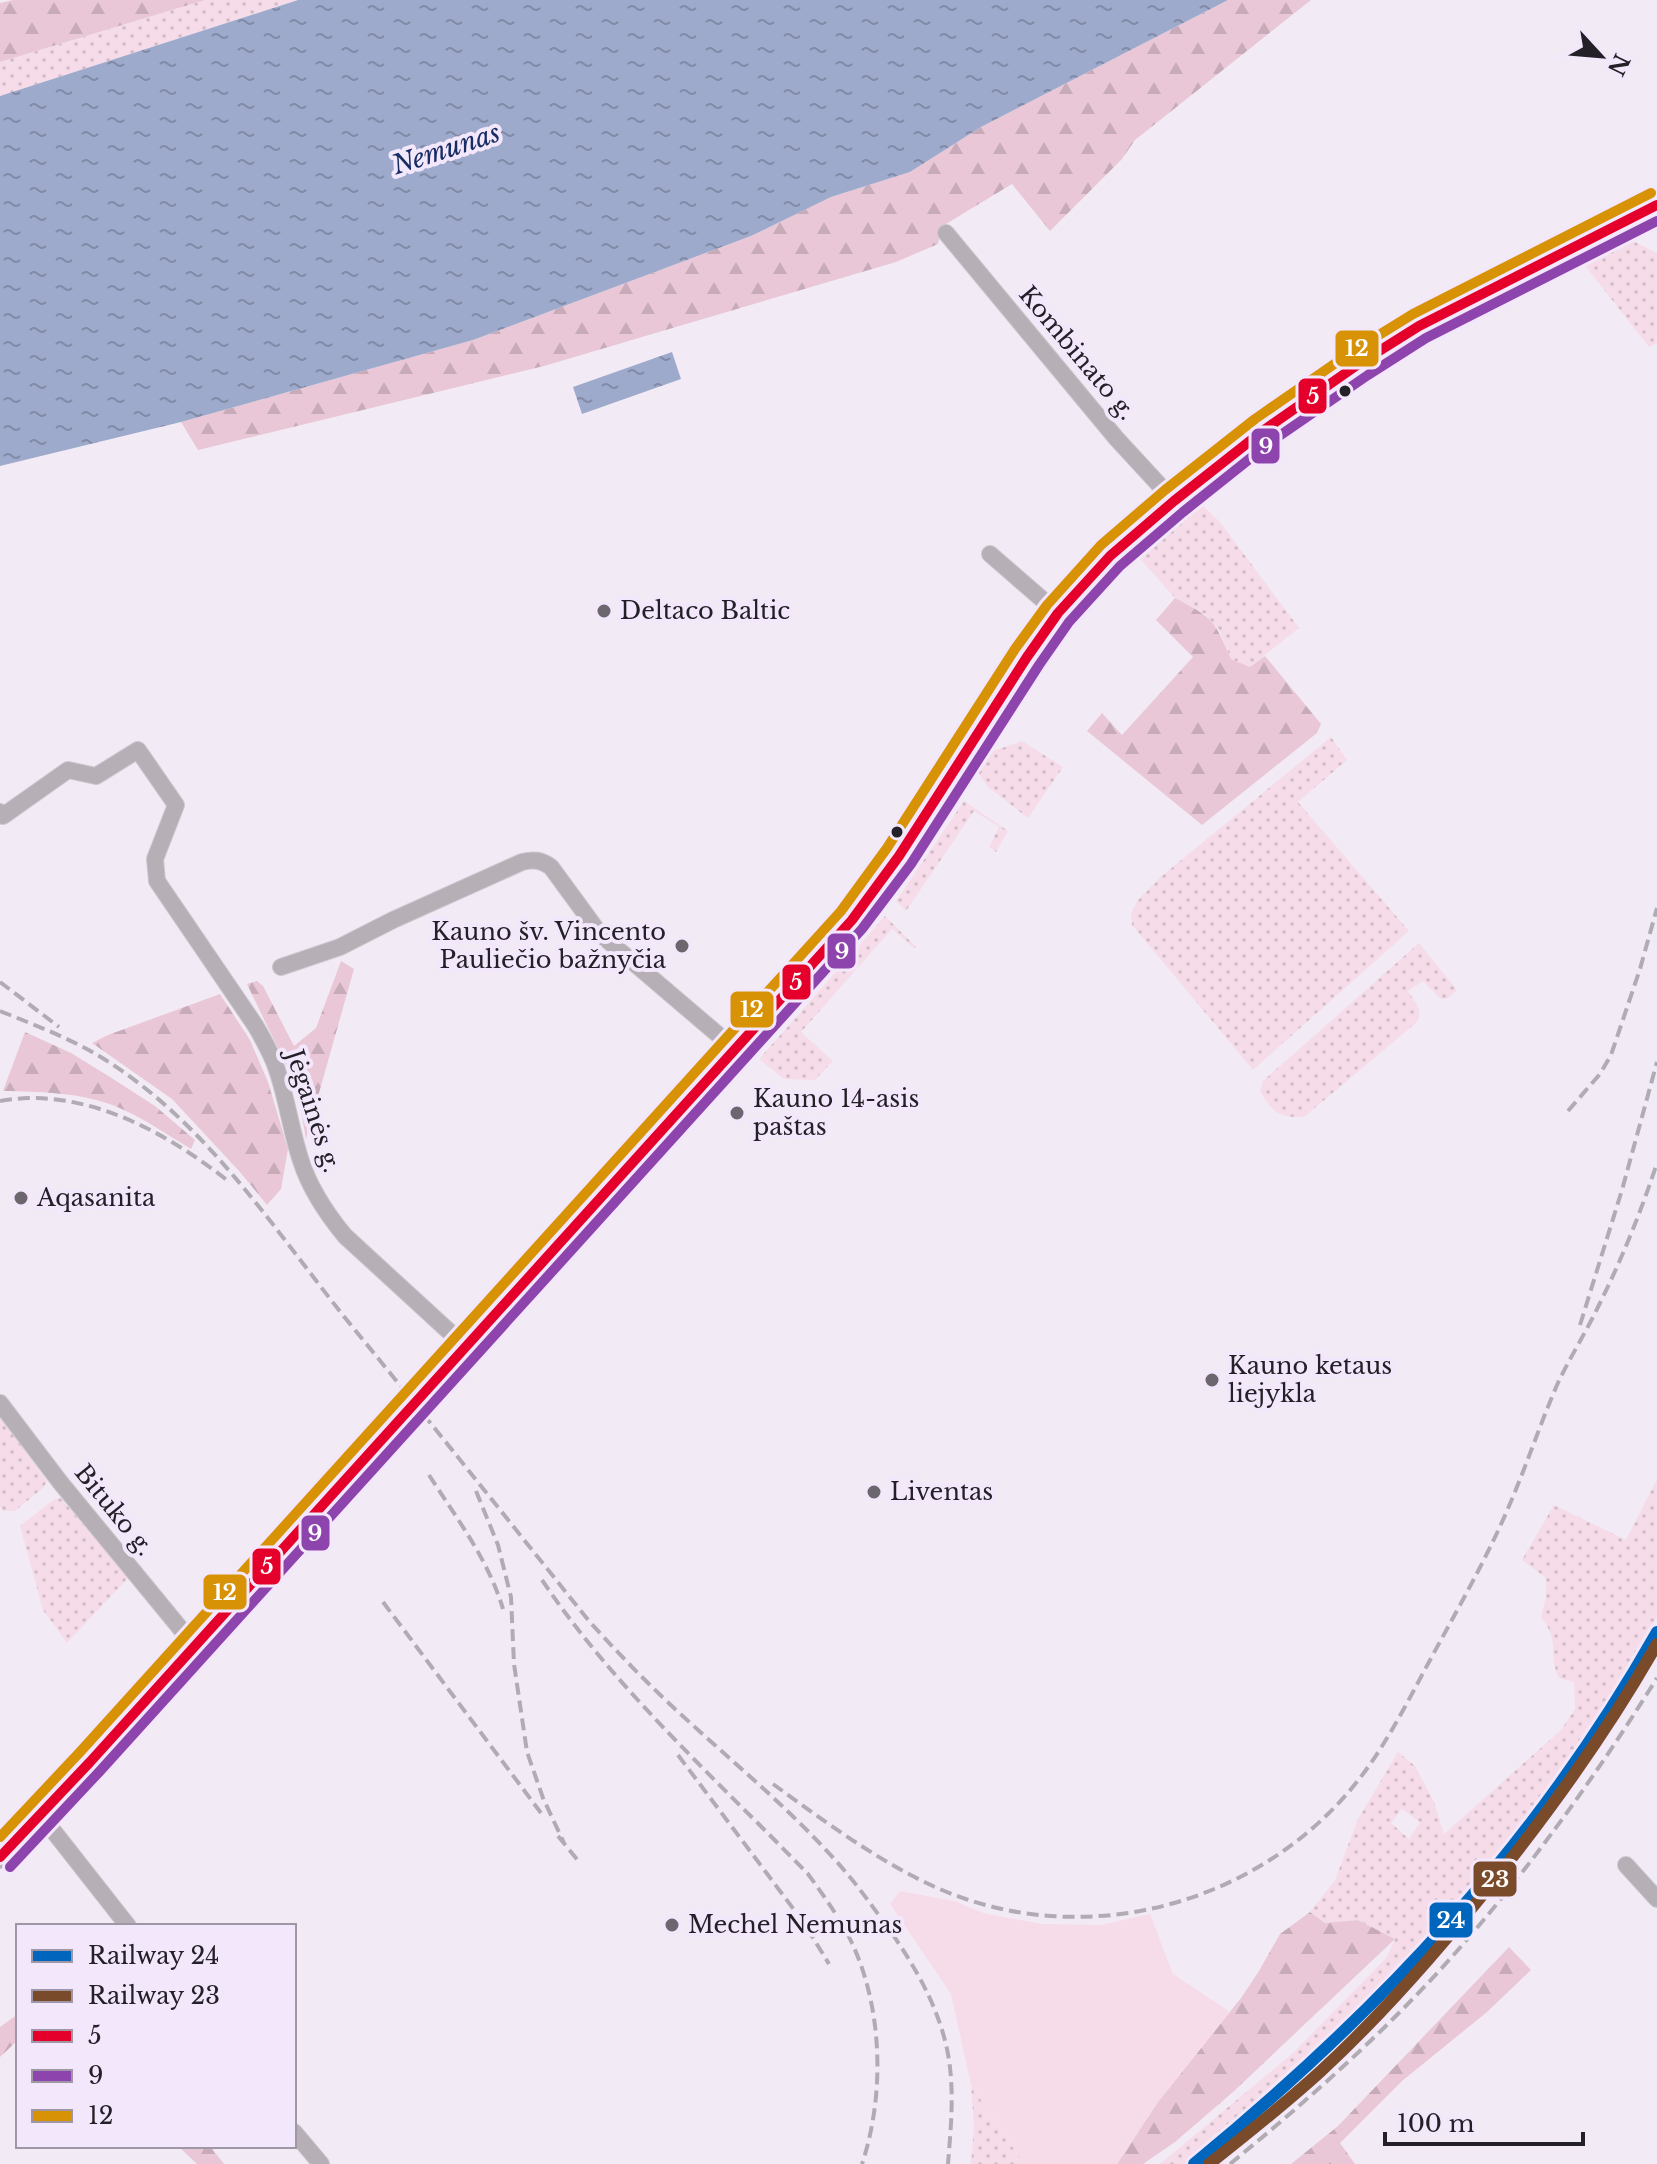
<svg xmlns="http://www.w3.org/2000/svg" width="1657" height="2164" font-family="'Libre Baskerville',serif">
<defs>
<pattern id="grass-dots" width="8" height="8" patternUnits="userSpaceOnUse" patternTransform="scale(2)"><rect width="8" height="8" fill="#f5dce8"/><path d="M2 2h.1M6 6h.1" fill="none" stroke="#d2bcc7" stroke-width="1.8" stroke-linecap="round"/></pattern>
<pattern id="forest-firs" width="22" height="20" patternUnits="userSpaceOnUse" patternTransform="scale(2)"><rect width="22" height="20" fill="#e9c7d6"/><path d="M5 1l3.5 6h-7zM16 11l3.5 6h-7z" fill="#c8abb8"/></pattern>
<pattern id="water-ripples" width="26" height="14" patternUnits="userSpaceOnUse" patternTransform="scale(2)"><rect width="26" height="14" fill="#9eaacc"/><path d="M2 4q2-2 4 0t4 0M15 11q2-2 4 0t4 0" fill="none" stroke="#818aa6"/></pattern>
</defs>
<rect width="100%" height="100%" fill="#f2ebf6"/>
<path fill="url(#grass-dots)" fill-rule="evenodd" d="M205 0H298L0 96V62Z
M1629 239 1657 253V343L1649 347 1583 263Z
M1196 499 1220 522 1299 628 1250 667 1231 659 1219 630 1205 614 1175 598 1134 552Z
M1331 737 1347 760 1298 802 1409 931 1253 1070 1132 925 1131 914 1137 901 1163 875Z
M1022 741 1063 767 1028 818 988 787 978 773 993 751Z
M964 801 1008 831 996 852 989 847 999 827 974 811 906 911 896 901Z
M885 916 916 947 914 948 892 929 801 1032 833 1061 815 1080 784 1079 760 1060 761 1057Z
M1419 943 1457 990 1448 998 1441 999 1423 981 1408 991C1414 1002 1425 1010 1416 1023L1304 1117C1279 1118 1272 1112 1260 1091L1263 1081Z
M0 1417 47 1481 44 1487 15 1511H3L0 1507Z
M1657 1479V1617L1612 1696 1551 1787 1453 1912 1415 1955 1309 2062 1185 2164H1160L1293 2053 1387 1957 1395 1939 1358 1920 1325 1923 1310 1912 1335 1880 1358 1819 1398 1752 1415 1766 1434 1802 1444 1834 1561 1730 1575 1709 1574 1682 1559 1678C1547 1652 1561 1643 1541 1617L1546 1597V1578L1522 1560 1554 1505 1626 1540ZM1402 1809 1420 1822 1409 1839 1391 1823Z
M61 1498 128 1578 67 1643 43 1610 20 1526 53 1500Z
M971 2085 1024 2164H971L974 2126Z"/>
<path fill="url(#forest-firs)" d="M13 0H205L0 62V3Z
M1228 0H1311L1135 140 1122 159 1050 231 1012 184 941 227 938 244 896 262 544 366 198 450 181 422 473 340 751 236 831 197 910 172 981 127Z
M1175 598C1213 618 1214 619 1231 659L1250 667 1265 656 1321 724 1317 733 1202 825 1087 731 1102 713 1122 735 1193 657 1156 620Z
M341 961 354 969 306 1139 301 1111 289 1071 247 984 257 981 263 986 294 1046 316 1028Z
M220 994 250 1040 268 1082 288 1149 281 1189 267 1205 240 1172 172 1099 92 1043 108 1035Z
M25 1032 71 1053 110 1077 155 1106 195 1140 191 1149C166 1134 142 1117 115 1106 79 1092 40 1092 3 1091Z
M1310 1912 1325 1923 1358 1920 1395 1939 1233 2092 1175 2142 1143 2164H1117L1158 2102 1241 1998 1259 1971 1280 1934Z
M1509 1947 1531 1970 1487 2012 1402 2081 1340 2143 1355 2164H1291L1338 2126Z
M18 2014V2040L0 2057V2027Z
M178 2146H210L224 2164H197Z"/>
<path fill="#f5dce8" d="M900 1891 954 1901 986 1914 1043 1924 1101 1925 1150 1914 1173 1974 1230 2012 1158 2102 1117 2164H1024L971 2085 951 1994 890 1904Z"/>
<path fill="url(#water-ripples)" d="M298 0H1228L981 127 910 172 831 197 751 236 473 340 181 422 0 466V96Z
M672 352 681 379 582 414 573 387Z"/>
<g fill="none" stroke-linecap="round" stroke-linejoin="round">
<defs>
<path id="minor" d="M946 233 1116 438 1174 501
M990 554 1058 613
M0 812 3 816 68 770 96 776 138 750 176 805 155 859 157 881 255 1025C263 1039 272 1054 277 1070 287 1099 291 1131 301 1161 310 1189 326 1213 345 1236L466 1347
M281 967 340 947 393 920 522 862C534 859 541 860 551 867L600 934 736 1050
M0 1403 60 1482 194 1645
M40 1814 128 1926
M1626 1865 1657 1899
M294 2132 321 2164"/>
<path id="major" d="M0 1857 90 1762 852 920 899 856 1027 657 1058 613 1110 556 1174 501 1264 430 1360 363 1419 326 1657 205"/>
</defs>
<use href="#minor" stroke="#cdc7d0" stroke-width="18"/>
<use href="#major" stroke="#cdc7d0" stroke-width="24"/>
<use href="#minor" stroke="#b6afb5" stroke-width="16"/>
<use href="#major" stroke="#bab0ba" stroke-width="22"/>
<path stroke="#b1acb3" stroke-width="4" stroke-dasharray="12 6" stroke-linecap="butt" d="M0 982 59 1027
M0 1011C32 1024 64 1036 94 1053 202 1116 270 1224 346 1319 428 1419 508 1520 589 1621 616 1651 644 1680 674 1708 729 1759 787 1806 837 1862 855 1882 870 1903 886 1925 913 1963 937 2003 947 2049 955 2087 951 2126 948 2164
M0 1101C82 1086 165 1131 228 1181
M1568 1111 1600 1074 1611 1055 1640 969 1657 908
M1580 1325 1622 1190 1657 1062
M429 1475C457 1519 488 1559 503 1609
M476 1491 498 1545 511 1597 514 1664 527 1752 543 1798 564 1843
M542 1580C616 1690 716 1779 808 1874 824 1896 839 1917 851 1941 883 2008 885 2095 862 2164
M383 1602 541 1813
M678 1755 804 1923 829 1964
M773 1784C821 1819 878 1861 933 1886 1081 1954 1261 1906 1360 1778 1387 1743 1408 1701 1429 1662 1458 1608 1489 1555 1512 1499 1528 1461 1541 1422 1557 1385 1569 1359 1585 1334 1598 1307 1621 1261 1641 1212 1657 1163
M558 1836 580 1863
M1230 2164C1313 2096 1394 2024 1464 1943 1536 1860 1599 1771 1657 1678"/>
<defs>
<path id="bus-1" d="M0 1857 90 1762 852 920 899 856 1027 657 1058 613 1110 556 1174 501 1264 430 1360 363 1419 326 1657 205"/>
<path id="bus-2" d="M10 1867 100 1771 862 929 911 864 1039 665 1069 622 1120 566 1183 512 1272 441 1368 375 1426 338 1657 221"/>
<path id="bus-3" d="M0 1837 80 1752 841 911 887 848 1015 649 1047 605 1101 545 1165 490 1255 419 1353 351 1413 314 1651 193"/>
</defs>
<use href="#bus-1" stroke="#f3e7fb" stroke-width="16"/>
<use href="#bus-2" stroke="#f3e7fb" stroke-width="16"/>
<use href="#bus-3" stroke="#f3e7fb" stroke-width="16"/>
<use href="#bus-1" stroke="#e4002b" stroke-width="10"/>
<use href="#bus-2" stroke="#8e44ad" stroke-width="10"/>
<use href="#bus-3" stroke="#d79206" stroke-width="10"/>
<defs>
<path id="rail-1" d="M1194 2164C1382 2009 1536 1846 1657 1632"/>
<path id="rail-2" d="M1209 2164C1247 2134 1285 2104 1321 2071 1385 2012 1442 1946 1496 1878 1555 1804 1610 1727 1657 1644"/>
</defs>
<use href="#rail-1" stroke="#f3e7fb" stroke-width="18"/>
<use href="#rail-2" stroke="#f3e7fb" stroke-width="18"/>
<use href="#rail-1" stroke="#0065bd" stroke-width="12"/>
<use href="#rail-2" stroke="#7a4b2a" stroke-width="12"/>
</g>
<g fill="#242027" stroke="#f3e7fb" stroke-width="3">
<circle cx="1345" cy="391" r="7"/>
<circle cx="897" cy="832" r="7"/>
</g>
<g fill="#6c676f" stroke="#f3e7fb" stroke-width="3">
<circle cx="604" cy="611" r="8"/>
<circle cx="682" cy="946" r="8"/>
<circle cx="737" cy="1113" r="8"/>
<circle cx="21" cy="1198" r="8"/>
<circle cx="1212" cy="1380" r="8"/>
<circle cx="874" cy="1492" r="8"/>
<circle cx="672" cy="1925" r="8"/>
</g>
<g text-anchor="middle" stroke-width="8" stroke-linejoin="round" paint-order="stroke">
<g font-size="24" fill="#242027" stroke="#f3e7fb">
<text transform="translate(1077 353) rotate(50)" y="8">Kombinato g.</text>
<text transform="translate(313 1111) rotate(72)" y="8">Jėgainės g.</text>
<text transform="translate(114 1510) rotate(51)" y="8">Bituko g.</text>
</g>
<g font-size="24" fill="#242027" stroke="#f3e7fb" text-anchor="start">
<text x="620" y="619">Deltaco Baltic</text>
<text x="666" y="940" text-anchor="end">Kauno šv. Vincento<tspan x="666" dy="28">Pauliečio bažnyčia</tspan></text>
<text x="753" y="1107">Kauno 14-asis<tspan x="753" dy="28">paštas</tspan></text>
<text x="37" y="1206">Aqasanita</text>
<text x="1228" y="1374">Kauno ketaus<tspan x="1228" dy="28">liejykla</tspan></text>
<text x="890" y="1500">Liventas</text>
<text x="688" y="1933">Mechel Nemunas</text>
</g>
<g font-size="26" font-style="italic" fill="#172c62" stroke="#f3e7fb">
<text transform="translate(446 149) rotate(-18)" y="9">Nemunas</text>
</g>
</g>
<g stroke="#f3e7fb" stroke-width="3">
<rect x="1334" y="329" width="46" height="39" rx="8" fill="#d79206"/>
<rect x="1297" y="377" width="31" height="38" rx="8" fill="#e4002b"/>
<rect x="1250" y="427" width="31" height="38" rx="8" fill="#8e44ad"/>
<rect x="826" y="932" width="31" height="38" rx="8" fill="#8e44ad"/>
<rect x="781" y="963" width="31" height="38" rx="8" fill="#e4002b"/>
<rect x="729" y="990" width="46" height="39" rx="8" fill="#d79206"/>
<rect x="300" y="1514" width="31" height="38" rx="8" fill="#8e44ad"/>
<rect x="251" y="1547" width="31" height="39" rx="8" fill="#e4002b"/>
<rect x="202" y="1573" width="46" height="38" rx="8" fill="#d79206"/>
<rect x="1472" y="1860" width="46" height="38" rx="8" fill="#7a4b2a"/>
<rect x="1428" y="1901" width="46" height="38" rx="8" fill="#0065bd"/>
</g>
<g font-size="22" text-anchor="middle" font-weight="bold" fill="#fff">
<text x="1357" y="356">12</text>
<text x="1313" y="404">5</text>
<text x="1266" y="454">9</text>
<text x="842" y="959">9</text>
<text x="796" y="990">5</text>
<text x="752" y="1017">12</text>
<text x="315" y="1541">9</text>
<text x="267" y="1574">5</text>
<text x="225" y="1600">12</text>
<text x="1495" y="1887">23</text>
<text x="1451" y="1928">24</text>
</g>
<rect x="16" y="1924" width="280" height="224" fill="#f3e7fb" stroke="#a097a6" stroke-width="2"/>
<rect x="32" y="1950" width="40" height="12" fill="#0065bd" stroke="#a097a6" stroke-width="2"/>
<text x="88" y="1964" font-size="24" fill="#242027">Railway 24</text>
<rect x="32" y="1990" width="40" height="12" fill="#7a4b2a" stroke="#a097a6" stroke-width="2"/>
<text x="88" y="2004" font-size="24" fill="#242027">Railway 23</text>
<rect x="32" y="2030" width="40" height="12" fill="#e4002b" stroke="#a097a6" stroke-width="2"/>
<text x="88" y="2044" font-size="24" fill="#242027">5</text>
<rect x="32" y="2070" width="40" height="12" fill="#8e44ad" stroke="#a097a6" stroke-width="2"/>
<text x="88" y="2084" font-size="24" fill="#242027">9</text>
<rect x="32" y="2110" width="40" height="12" fill="#d79206" stroke="#a097a6" stroke-width="2"/>
<text x="88" y="2124" font-size="24" fill="#242027">12</text>
<g transform="translate(1601 56) rotate(116)" stroke="#f3e7fb" stroke-width="6" paint-order="stroke">
<path d="M0-6L14 30L0 20L-14 30Z" fill="#242027"/>
<text y="-12" font-size="22" font-weight="bold" text-anchor="middle" fill="#242027">N</text>
</g>
<path d="M1385 2132v12h198v-12" fill="none" stroke="#242027" stroke-width="4"/>
<text x="1397" y="2132" font-size="24" fill="#242027" stroke="#f3e7fb" stroke-width="6" paint-order="stroke">100 m</text>
</svg>
